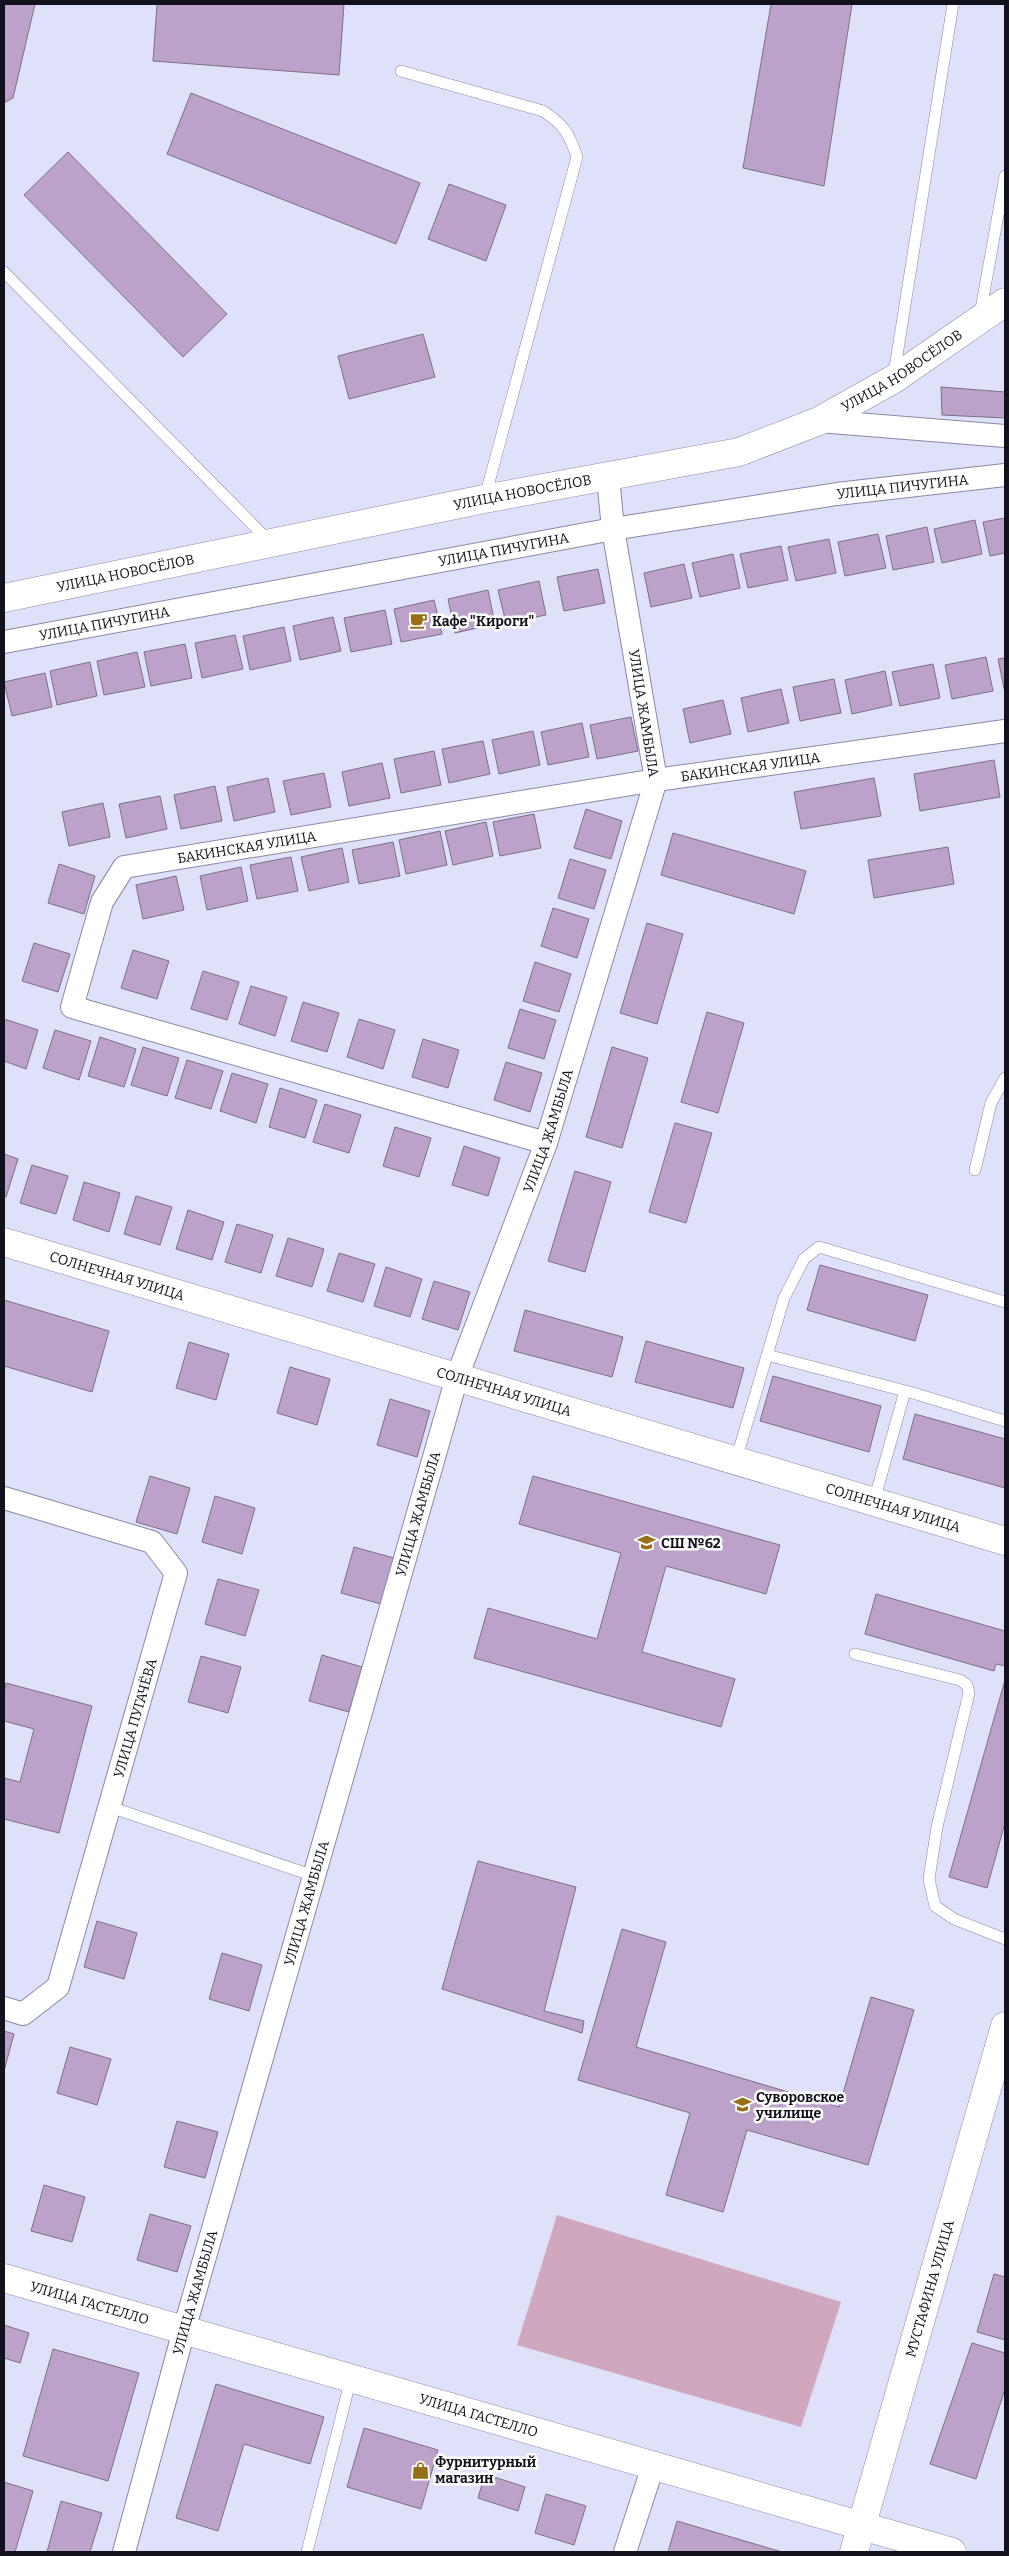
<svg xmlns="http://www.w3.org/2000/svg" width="1009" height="2556" font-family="Bitter,serif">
<rect width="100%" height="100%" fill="#dfe1fa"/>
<path fill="#d0a7bc" d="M557 2215 841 2302 801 2427 517 2345Z"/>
<path fill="#bca2c9" stroke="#7e6e86" d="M4 4H35L13 98 4 103Z
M157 4H344L339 75 153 61Z
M771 4H852L824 186 743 168Z
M191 93 420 183 396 244 167 154Z
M68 152 227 314 183 357 24 195Z
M449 184 506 205 486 261 428 239Z
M423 334 435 377 349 399 338 356Z
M941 387 1005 392V418L942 415Z
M1005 518V553L990 556 983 522Z
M975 520 982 554 942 563 934 529Z
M927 527 934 562 893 570 886 536Z
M878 534 886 568 845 576 838 542Z
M829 539 836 573 796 581 788 547Z
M781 546 788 580 748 588 740 554Z
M733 554 740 588 700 597 692 563Z
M684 564 692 598 651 607 644 573Z
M598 569 605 603 564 611 557 577Z
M539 581 546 615 506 623 498 590Z
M488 590 495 624 455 633 448 599Z
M434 600 442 634 401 642 394 609Z
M385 610 392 644 351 652 344 618Z
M333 617 341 651 300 660 293 626Z
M284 627 291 661 250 670 243 636Z
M235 635 243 669 202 678 195 643Z
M185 644 192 678 151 686 144 652Z
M137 652 145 687 104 695 97 661Z
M986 657 993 691 952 699 945 665Z
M1005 658V693L998 659Z
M90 662 97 696 57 705 50 671Z
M933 664 940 698 900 706 892 672Z
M885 671 892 705 852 714 845 680Z
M45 673 52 707 12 716 4 682Z
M834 679 841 713 800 721 793 687Z
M781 689 789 723 748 732 741 698Z
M723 700 731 734 690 743 683 709Z
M631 717 638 751 597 759 590 725Z
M582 723 589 757 548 765 541 732Z
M533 731 540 765 499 774 492 740Z
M483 741 490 774 449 783 442 749Z
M434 751 441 785 401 793 394 759Z
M994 760 1000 797 920 811 914 774Z
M382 763 390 798 349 806 342 772Z
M324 773 331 807 291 815 283 781Z
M268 778 275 812 234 821 227 787Z
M874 778 881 816 801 829 794 792Z
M215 786 222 821 181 829 174 795Z
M160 796 167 829 126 838 119 804Z
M103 803 110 837 69 846 62 812Z
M586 809 622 821 611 859 574 848Z
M534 814 541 848 500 856 493 822Z
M486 822 493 856 453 865 445 831Z
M440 831 447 865 406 874 399 840Z
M673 833 806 871 794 914 661 875Z
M393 842 400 876 359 884 352 850Z
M948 847 954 884 874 898 868 860Z
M342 848 349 882 309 891 301 857Z
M291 857 298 891 257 899 250 865Z
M570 859 606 870 594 909 558 898Z
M59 864 95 876 84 914 48 903Z
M241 867 248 901 207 910 200 876Z
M176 876 184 910 143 919 136 885Z
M553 908 589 919 577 958 541 946Z
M647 923 683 934 657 1024 620 1013Z
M34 943 70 954 58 992 22 981Z
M133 950 169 961 157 999 121 988Z
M535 962 571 974 559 1012 523 1001Z
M203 971 239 982 227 1020 191 1009Z
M251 986 287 997 275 1036 239 1024Z
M303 1002 339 1013 327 1052 291 1041Z
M520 1009 556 1020 544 1059 508 1048Z
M707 1012 744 1023 718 1113 681 1102Z
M4 1019 38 1030 26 1069 4 1061Z
M359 1019 395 1030 383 1069 347 1057Z
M55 1030 91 1041 79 1080 43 1068Z
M100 1037 136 1049 124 1087 88 1076Z
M423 1039 459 1050 448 1088 412 1077Z
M143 1047 179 1058 167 1096 131 1085Z
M612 1047 648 1058 622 1148 586 1137Z
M187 1060 223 1071 211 1109 175 1098Z
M506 1062 542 1073 530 1112 494 1100Z
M232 1073 268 1084 256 1123 220 1111Z
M280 1088 317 1100 305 1138 269 1127Z
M325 1104 361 1115 349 1153 313 1142Z
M675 1123 712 1133 686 1223 649 1212Z
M395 1127 431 1138 419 1177 383 1166Z
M464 1146 500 1158 488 1196 452 1185Z
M4 1154 18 1159 6 1197H4Z
M32 1165 68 1176 56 1214 20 1203Z
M575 1171 611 1182 585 1272 548 1261Z
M84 1182 120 1193 109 1232 73 1220Z
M136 1196 172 1207 160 1245 124 1234Z
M188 1210 224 1222 212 1260 176 1249Z
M237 1224 273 1235 261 1273 225 1262Z
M288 1238 324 1249 312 1287 276 1276Z
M339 1253 375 1264 363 1302 327 1291Z
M820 1265 928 1295 915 1341 807 1310Z
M386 1267 422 1279 410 1317 374 1306Z
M434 1281 470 1292 458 1330 422 1319Z
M4 1300 109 1331 92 1392 4 1366Z
M525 1310 623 1337 612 1377 514 1351Z
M646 1341 744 1368 733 1408 635 1382Z
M189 1342 229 1354 216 1400 176 1388Z
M290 1367 330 1379 317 1425 277 1413Z
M773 1376 881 1406 869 1452 760 1421Z
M390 1399 430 1411 417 1457 377 1445Z
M915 1414 1005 1439V1488L903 1459Z
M150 1476 190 1488 177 1534 136 1522Z
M533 1476 780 1545 766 1594 666 1566 642 1652 735 1679 721 1727 474 1658 488 1608 597 1639 621 1553 519 1524Z
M215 1496 255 1508 242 1554 202 1542Z
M354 1547 394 1558 381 1604 341 1593Z
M218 1579 259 1590 245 1636 205 1624Z
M876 1594 1005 1631V1666L996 1664 994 1671 865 1634Z
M322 1655 362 1667 349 1712 309 1701Z
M201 1656 241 1667 228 1713 188 1702Z
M1005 1680V1823L987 1888 949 1877Z
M6 1683 92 1706 59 1833 4 1819V1778L20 1782 34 1729 4 1721V1692Z
M478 1861 576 1887 544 2011 584 2021 582 2033 442 1989Z
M97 1921 137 1933 124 1979 84 1967Z
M622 1929 666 1942 636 2047 839 2107 871 1997 914 2010 868 2165 747 2130 723 2212 666 2195 690 2113 578 2080Z
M222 1953 262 1965 249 2011 209 1999Z
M4 2031 14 2034 4 2071Z
M70 2047 111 2059 97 2105 57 2093Z
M177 2121 218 2132 205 2178 164 2167Z
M44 2185 85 2197 72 2242 31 2231Z
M150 2214 191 2226 177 2272 137 2260Z
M994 2274 1005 2277V2340L977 2332Z
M4 2325 29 2333 20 2363 4 2358Z
M972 2343 1005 2353V2389L976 2479 930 2464Z
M53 2349 139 2373 108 2481 23 2456Z
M216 2384 324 2417 310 2464 244 2444 218 2531 176 2518Z
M364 2428 438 2450 421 2509 347 2487Z
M485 2474 525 2487 518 2511 478 2498Z
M4 2482 33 2491 15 2552H4Z
M546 2494 586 2506 574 2545 535 2533Z
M61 2501 102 2513 90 2552H47Z
M677 2521 782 2552H668Z"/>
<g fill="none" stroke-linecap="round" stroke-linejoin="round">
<defs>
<path id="lane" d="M401 71 543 111C564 125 569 133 577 157L485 497
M4 272 269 541
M980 315 1005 176
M894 374 953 4
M975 1170 991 1103 1005 1078
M767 1355 913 1393 1005 1421
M736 1460 784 1298 804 1259 819 1247 1005 1302
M874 1501 905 1391
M855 1654 960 1680 967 1685 969 1693 937 1827 929 1879 935 1906 954 1919 1005 1939
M110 1807 314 1876
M307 2552 351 2378"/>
<g id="street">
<path d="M819 421 1005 436"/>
<path id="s1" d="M4 642 613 529 837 494 1005 475"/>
<path id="s2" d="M546 1143 72 1007 102 902 124 867 656 780 1005 731"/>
<path d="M4 1498 152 1542 176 1573 58 1987 23 2014 4 2008"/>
<path id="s3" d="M124 2552 184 2330 457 1377 546 1143 656 780 613 529 608 477"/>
<path d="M625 2552 653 2466"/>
</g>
<g id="secondary">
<path id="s4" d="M4 598 484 499 739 452 819 421 894 379 1005 302"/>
<path id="s5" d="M4 1242 1005 1541"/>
<path id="s6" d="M4 2278 952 2552"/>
<path id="s7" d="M854 2552 1005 2026"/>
</g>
</defs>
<use href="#lane" stroke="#888aa6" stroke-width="12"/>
<use href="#street" stroke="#888aa6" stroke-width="24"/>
<use href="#secondary" stroke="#888aa6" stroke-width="29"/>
<use href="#lane" stroke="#fff" stroke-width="11"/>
<use href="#street" stroke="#fff" stroke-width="22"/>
<use href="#secondary" stroke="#fff" stroke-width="28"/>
</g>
<defs>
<symbol id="cafe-bare" viewBox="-9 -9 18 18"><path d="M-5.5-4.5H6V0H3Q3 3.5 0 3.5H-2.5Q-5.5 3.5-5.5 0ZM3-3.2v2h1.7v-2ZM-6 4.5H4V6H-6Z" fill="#966f19" stroke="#fff" stroke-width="2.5" paint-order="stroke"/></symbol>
<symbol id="school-bare" viewBox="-9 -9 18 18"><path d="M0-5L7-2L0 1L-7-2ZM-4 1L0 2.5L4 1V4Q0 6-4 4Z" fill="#966f19" stroke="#fff" stroke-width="2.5" paint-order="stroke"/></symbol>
<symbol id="shop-bare" viewBox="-9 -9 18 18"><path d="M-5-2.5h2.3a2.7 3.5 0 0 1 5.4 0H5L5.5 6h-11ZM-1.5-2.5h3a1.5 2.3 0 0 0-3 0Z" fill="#966f19" stroke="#fff" stroke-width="2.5" paint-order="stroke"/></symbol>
</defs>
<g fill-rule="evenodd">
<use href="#cafe-bare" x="406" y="608" width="25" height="25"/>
<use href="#school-bare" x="634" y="1530" width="25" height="25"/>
<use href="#school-bare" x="730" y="2092" width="25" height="25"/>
<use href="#shop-bare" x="408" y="2458" width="25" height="25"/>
</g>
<g text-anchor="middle" stroke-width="5" stroke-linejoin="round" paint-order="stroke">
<g font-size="14" fill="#12121d" stroke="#fff">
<text dy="5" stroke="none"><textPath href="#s4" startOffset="932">УЛИЦА НОВОСЁЛОВ</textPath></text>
<text dy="5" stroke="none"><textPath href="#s1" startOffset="912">УЛИЦА ПИЧУГИНА</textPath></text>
<text dy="5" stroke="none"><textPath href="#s4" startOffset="529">УЛИЦА НОВОСЁЛОВ</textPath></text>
<text dy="5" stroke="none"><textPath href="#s1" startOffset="508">УЛИЦА ПИЧУГИНА</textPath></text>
<text dy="5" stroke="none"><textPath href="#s4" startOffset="124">УЛИЦА НОВОСЁЛОВ</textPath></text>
<text dy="5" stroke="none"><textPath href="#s1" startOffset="102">УЛИЦА ПИЧУГИНА</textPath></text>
<text transform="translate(644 713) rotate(81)" y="5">УЛИЦА ЖАМБЫЛА</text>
<text dy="5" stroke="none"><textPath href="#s2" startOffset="1278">БАКИНСКАЯ УЛИЦА</textPath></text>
<text dy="5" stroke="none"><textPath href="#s2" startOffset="768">БАКИНСКАЯ УЛИЦА</textPath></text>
<text dy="5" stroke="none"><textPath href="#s3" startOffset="1484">УЛИЦА ЖАМБЫЛА</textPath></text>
<text dy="5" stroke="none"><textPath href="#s5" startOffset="118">СОЛНЕЧНАЯ УЛИЦА</textPath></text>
<text dy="5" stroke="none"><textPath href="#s5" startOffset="522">СОЛНЕЧНАЯ УЛИЦА</textPath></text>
<text dy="5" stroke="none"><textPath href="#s5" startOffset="928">СОЛНЕЧНАЯ УЛИЦА</textPath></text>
<text dy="5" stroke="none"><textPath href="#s3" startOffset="1079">УЛИЦА ЖАМБЫЛА</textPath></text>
<text transform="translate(135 1718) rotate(-74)" y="5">УЛИЦА ПУГАЧЁВА</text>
<text dy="5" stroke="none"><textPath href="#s3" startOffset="674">УЛИЦА ЖАМБЫЛА</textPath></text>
<text dy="5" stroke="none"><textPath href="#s7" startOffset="274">МУСТАФИНА УЛИЦА</textPath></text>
<text dy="5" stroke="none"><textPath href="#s3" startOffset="269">УЛИЦА ЖАМБЫЛА</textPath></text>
<text dy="5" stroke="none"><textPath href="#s6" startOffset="89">УЛИЦА ГАСТЕЛЛО</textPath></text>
<text dy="5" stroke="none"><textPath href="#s6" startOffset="494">УЛИЦА ГАСТЕЛЛО</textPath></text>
</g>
<g font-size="14" font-weight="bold" fill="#12121d" stroke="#fff" text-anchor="start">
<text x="432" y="626">Кафе "Кироги"</text>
<text x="661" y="1548">СШ №62</text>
<text x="756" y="2102">Суворовское<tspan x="756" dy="16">училище</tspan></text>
<text x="435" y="2467">Фурнитурный<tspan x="435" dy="16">магазин</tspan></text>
</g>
</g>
<rect width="1009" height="2556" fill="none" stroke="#12121d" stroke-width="10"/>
</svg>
